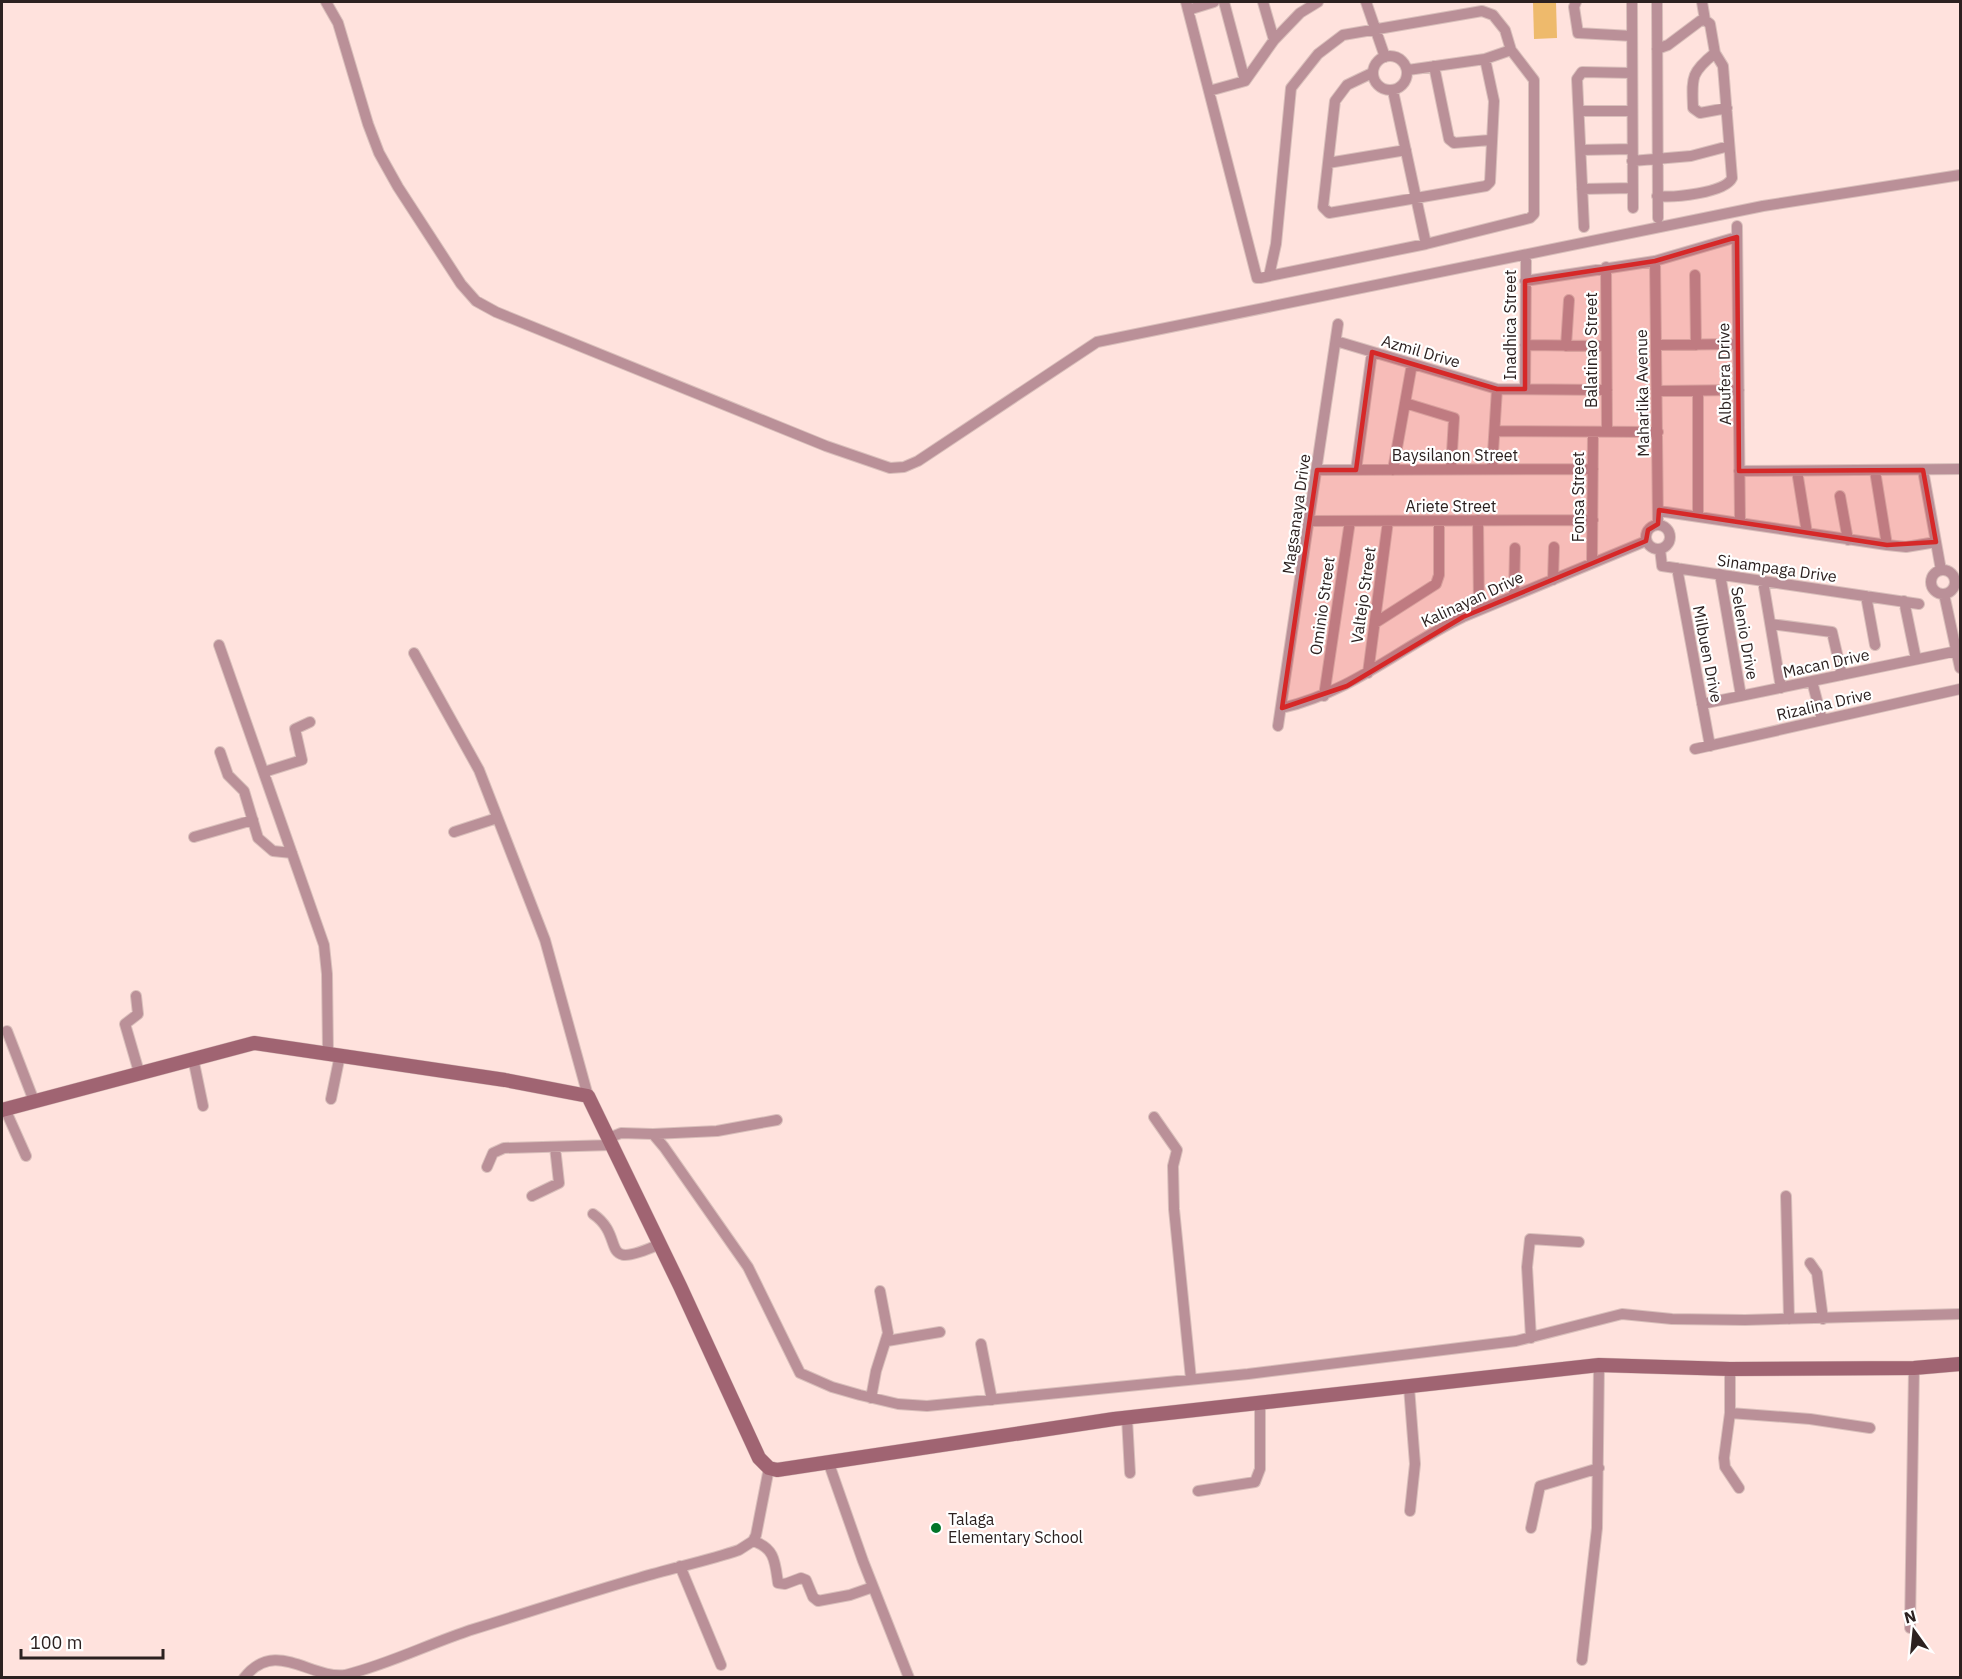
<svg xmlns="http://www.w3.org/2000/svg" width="1962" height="1679" font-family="'IBM Plex Sans',sans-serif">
<rect width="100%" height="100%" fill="#ffe2dd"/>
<path fill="#eeba6c" d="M1533 2H1556L1557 38 1534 39Z"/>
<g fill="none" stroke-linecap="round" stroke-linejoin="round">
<defs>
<path id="street" d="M326 2 338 23 368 124 379 153 398 187 461 284 476 301 496 312 826 446 890 468 904 467 918 461 1097 342 1763 206 1960 175
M1186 2 1257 278H1260L1426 244 1530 218 1534 214V80L1511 50 1505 30 1493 15 1482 11 1343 35 1318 54 1291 88 1276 244 1269 276
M1224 2 1245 81
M1263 2 1274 40
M1366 2 1385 57
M1576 2 1574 7 1578 33 1632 36
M1632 2 1633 208
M1657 2 1658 218
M1702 2 1705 20
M1188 10 1214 2
M1657 49 1668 45 1700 21 1705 20 1710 24 1715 53 1723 66 1732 178C1725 193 1673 198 1657 196
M1715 53C1690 73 1692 78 1693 108L1700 113 1727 108
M1373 73a17 17 0 1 1 34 0a17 17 0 1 1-34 0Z
M1434 66 1449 139 1454 143 1490 140
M1408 70 1485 59 1511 50
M1372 73 1347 85 1335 101 1323 207 1329 213 1486 186 1490 182 1494 101 1485 59
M1209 91 1245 81 1274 40 1300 13 1318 2
M1393 91 1426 244
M1579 111H1632
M1581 150 1632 149
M1632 161 1691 156 1729 146
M1328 163 1406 150
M1582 189 1632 188
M1737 226 1740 523
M1584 227 1577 79 1582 72 1632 73
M1655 261 1658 524
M1606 267 1607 432
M1695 275 1696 345
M1525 281 1655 261 1737 237
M1336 341 1497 389 1607 390
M1525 345 1606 346
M1656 345 1738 344
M1566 346 1569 300
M1525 389 1526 261
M1657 391 1739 390
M1405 403 1454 418 1451 469
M1495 431 1658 432
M1492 469 1497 389
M1317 470 1593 469
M1356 470 1372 352
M1393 470 1412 364
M1923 470 1941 570
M1739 471 1960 469
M1797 471 1807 533
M1875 471 1887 545
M1840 496 1848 540
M1659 511 1887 545 1906 547 1936 542
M1698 517V391
M1478 520 1479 610
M1310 521 1593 520
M1646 537a12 12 0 1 1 24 0a12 12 0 1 1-24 0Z
M1660 549 1662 566 1919 604
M1592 563 1593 432
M1677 568 1710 746
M1931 582a12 12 0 1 1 24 0a12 12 0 1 1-24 0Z
M1720 574 1741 696
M1553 580 1554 547
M1763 581 1781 688
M1944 594 1960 668
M1514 596 1515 548
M1866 596 1875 645
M1904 601 1916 659
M1375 623 1436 584 1439 575V521
M1771 624 1832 632 1842 675
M219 645 324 945 327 974 328 1053
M414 653 479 770 545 940 588 1096
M1368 673 1388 521
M1812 681 1822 720
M1324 696 1350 521
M1702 704 1957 651
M1282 708C1354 691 1399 648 1463 617L1646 541
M1278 726 1338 324
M1695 749 1960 689
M220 752 228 775 244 791 258 838 273 851 292 853
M264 772 302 760 295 729 310 722
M454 832 497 818
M194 837 253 820
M136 996 138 1014 125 1024 139 1072
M7 1031 34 1101
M193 1058 203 1106
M331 1099 340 1055
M5 1109 26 1156
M1154 1117 1177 1150 1173 1166 1174 1209 1191 1379
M653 1134 717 1131 777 1120
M609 1138 621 1133 653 1134 664 1147 748 1267 800 1373 832 1387 860 1395 898 1404 927 1406 1248 1374 1516 1341 1622 1314 1672 1319 1745 1320 1960 1314
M487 1167 493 1153 504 1148 612 1145
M532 1196 559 1183 555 1147
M1786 1196 1789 1319
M593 1214C628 1238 595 1273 660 1244
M1810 1263 1817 1273 1823 1319
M1531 1338 1527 1267 1530 1239 1579 1242
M887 1341 940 1332
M981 1344 992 1400
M1730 1369V1413L1724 1458 1725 1467 1739 1488
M1409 1387 1415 1464 1410 1511
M871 1398 876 1371 888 1333 880 1291
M1730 1413 1810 1419 1870 1428
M1127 1418 1130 1473
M829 1464 863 1561 909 1678
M1198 1491 1255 1482 1260 1469V1403
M1531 1528 1540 1486 1599 1468
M753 1541C775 1548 775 1562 778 1583L785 1584 801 1578 806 1580 813 1597 818 1601 850 1595 873 1587
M680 1566 721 1665
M1910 1628 1914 1368
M1582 1660 1597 1528 1599 1365
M244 1678C275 1638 310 1679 345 1675 390 1664 430 1643 474 1629 529 1612 583 1594 639 1578 672 1568 707 1561 739 1550L753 1541 756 1535 769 1468"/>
<path id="secondary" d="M2 1110 254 1043 505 1080 588 1096 680 1286 759 1458 769 1468 777 1470 1114 1419 1599 1365 1730 1369 1914 1368 1960 1364"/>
</defs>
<use href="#street" stroke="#d9bfbb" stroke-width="12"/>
<use href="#secondary" stroke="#d9bfbb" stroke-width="15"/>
<use href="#street" stroke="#ba9098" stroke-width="10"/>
<use href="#secondary" stroke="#a06472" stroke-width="14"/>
</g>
<path fill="#d62828" fill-opacity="0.2" stroke="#d62828" stroke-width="4.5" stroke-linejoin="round" d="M1737 237 1739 471 1923 470 1936 542 1887 545 1659 510 1658 524 1648 530 1646 541 1463 617 1347 686 1282 708 1317 470H1356L1372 352 1497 389H1525V281L1655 261Z"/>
<circle fill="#027529" stroke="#fff" stroke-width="2" cx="936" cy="1528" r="6"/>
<g text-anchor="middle" stroke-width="4.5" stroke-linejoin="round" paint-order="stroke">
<g font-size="16" fill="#2c2120" stroke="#fff">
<text transform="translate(1510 325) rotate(-90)" y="6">Inadhica Street</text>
<text transform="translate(1591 350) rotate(-90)" y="6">Balatinao Street</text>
<text transform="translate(1421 351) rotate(16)" y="6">Azmil Drive</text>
<text transform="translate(1724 374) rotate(-91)" y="6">Albufera Drive</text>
<text transform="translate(1642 393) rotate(-91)" y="6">Maharlika Avenue</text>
<text x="1455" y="461">Baysilanon Street</text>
<text transform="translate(1578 497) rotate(-90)" y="6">Fonsa Street</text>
<text x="1451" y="512">Ariete Street</text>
<text transform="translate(1296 514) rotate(-82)" y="6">Magsanaya Drive</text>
<text transform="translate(1777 568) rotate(8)" y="6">Sinampaga Drive</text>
<text transform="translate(1363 595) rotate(-82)" y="6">Valtejo Street</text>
<text transform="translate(1472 599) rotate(-25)" y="6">Kalinayan Drive</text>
<text transform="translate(1322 606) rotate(-82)" y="6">Ominio Street</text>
<text transform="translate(1745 633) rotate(80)" y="6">Selenio Drive</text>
<text transform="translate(1708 654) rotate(79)" y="6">Milbuen Drive</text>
<text transform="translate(1826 663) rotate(-12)" y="6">Macan Drive</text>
<text transform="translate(1824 704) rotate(-13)" y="6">Rizalina Drive</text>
</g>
<g font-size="16" fill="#2c2120" stroke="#fff" text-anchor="start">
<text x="948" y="1525">Talaga<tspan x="948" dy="18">Elementary School</tspan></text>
</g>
</g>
<rect width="1962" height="1679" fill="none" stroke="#2c2120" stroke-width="6"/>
<g transform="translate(1914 1631) rotate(345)" stroke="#ffffff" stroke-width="4.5" paint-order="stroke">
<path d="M0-4.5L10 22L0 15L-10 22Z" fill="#2c2120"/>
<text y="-9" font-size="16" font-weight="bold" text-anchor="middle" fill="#2c2120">N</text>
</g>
<path d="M21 1649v9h142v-9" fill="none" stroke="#2c2120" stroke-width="3"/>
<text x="30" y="1649" font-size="18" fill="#2c2120" stroke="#ffffff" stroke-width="4.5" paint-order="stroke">100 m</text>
</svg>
